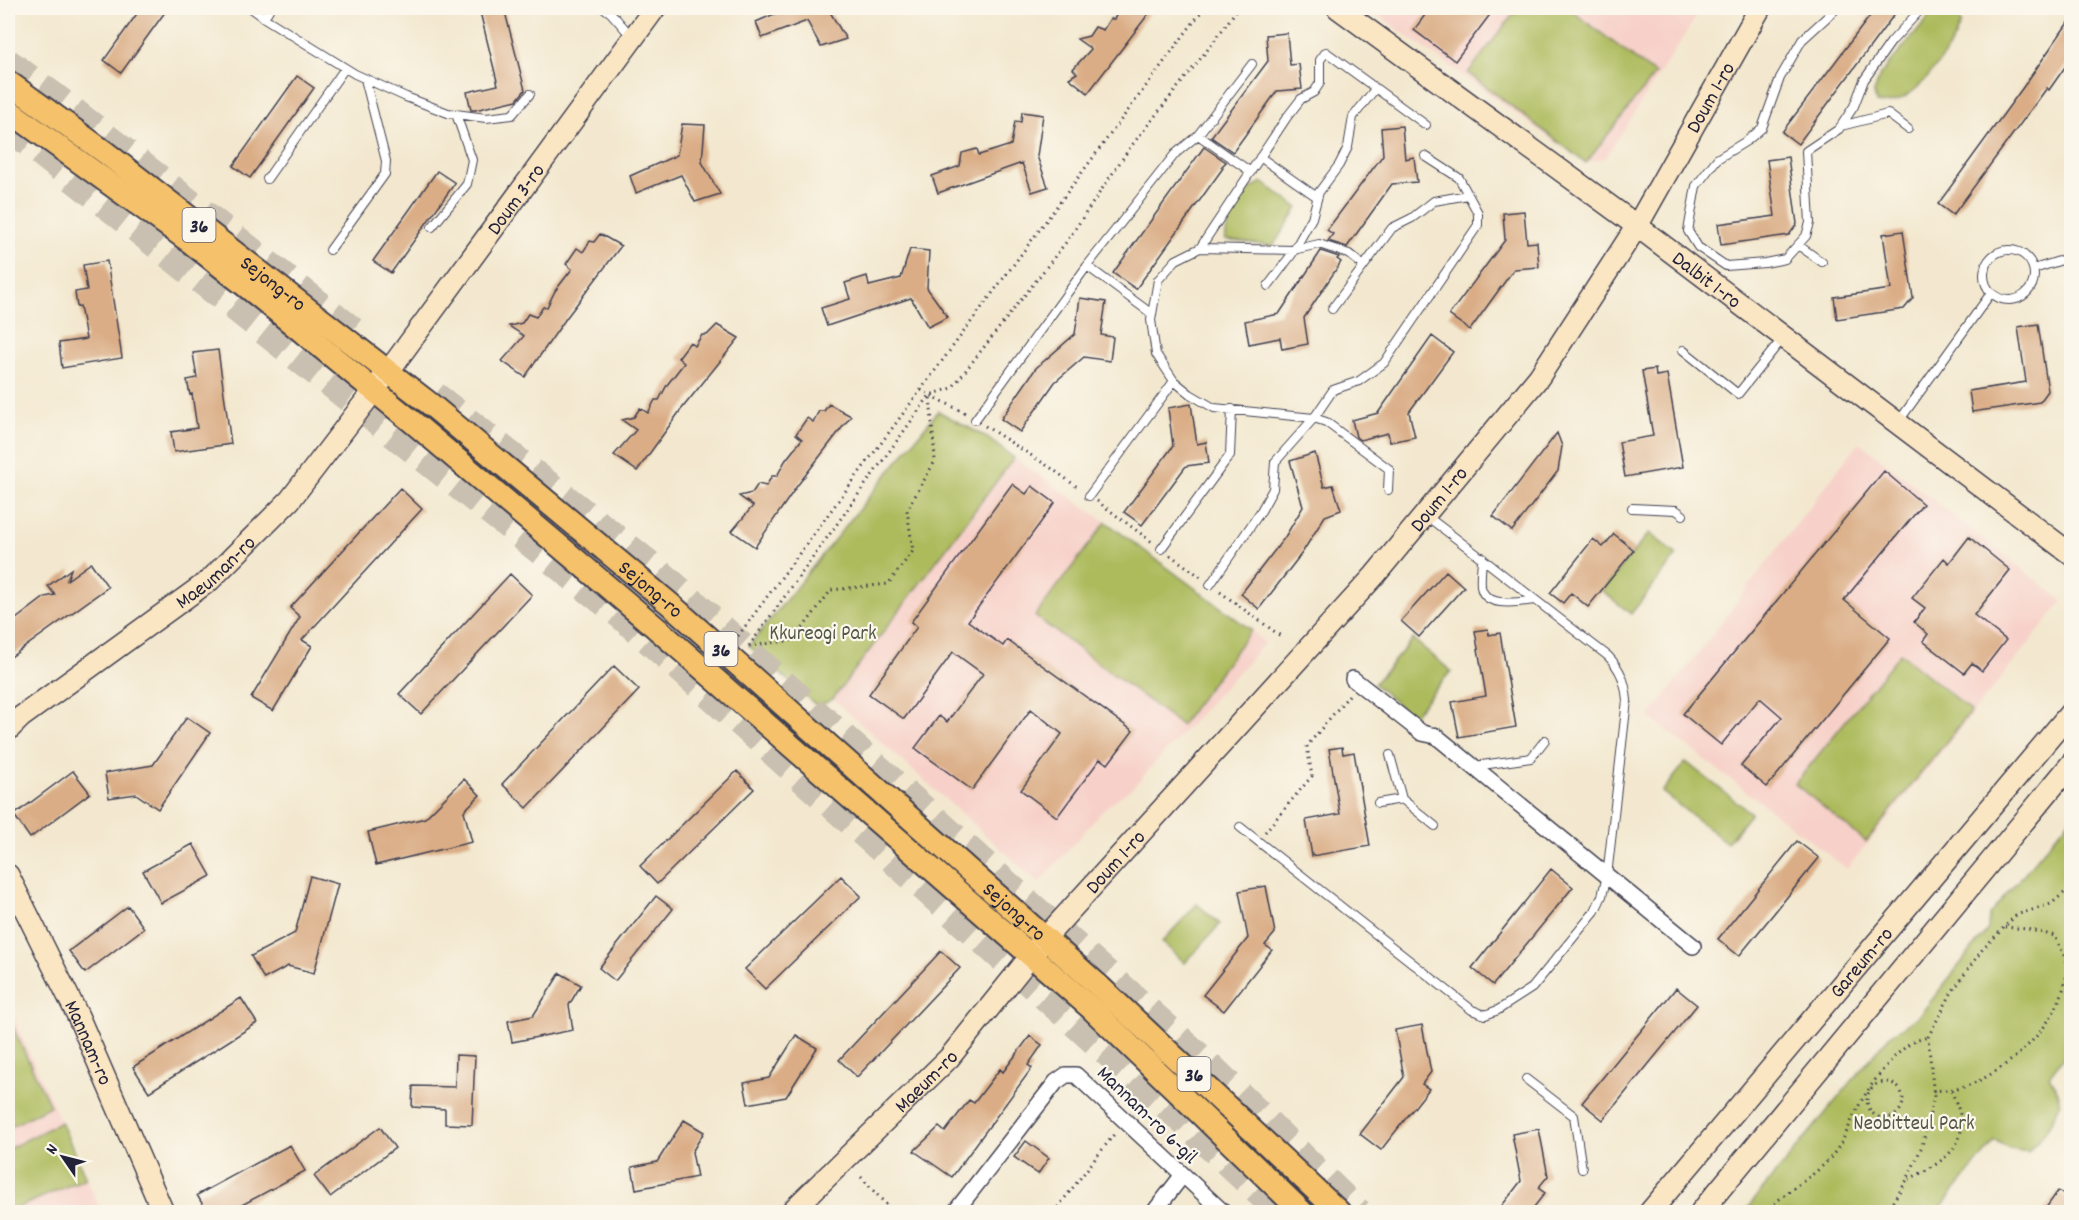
<svg xmlns="http://www.w3.org/2000/svg" width="2079" height="1220" font-family="Dekko,sans-serif">
<rect width="100%" height="100%" fill="#fbf7ec"/>
<filter id="ink" filterUnits="userSpaceOnUse"><feTurbulence type="fractalNoise" baseFrequency=".0167" numOctaves="2"/><feDisplacementMap in="SourceGraphic" scale="12" xChannelSelector="R" yChannelSelector="G"/><feConvolveMatrix kernelMatrix="1 2 1 2 8 2 1 2 1" color-interpolation-filters="sRGB"/></filter>
<filter id="wash" filterUnits="userSpaceOnUse"><feTurbulence type="fractalNoise" baseFrequency=".008" numOctaves="4" result="noise"/><feDisplacementMap in="SourceGraphic" scale="24" xChannelSelector="R" yChannelSelector="G"/><feGaussianBlur stdDeviation="1.35" result="paint"/><feColorMatrix in="noise" values="0 0 0 0 0 0 0 0 0 0 0 0 0 0 0 0 0 1.4 0 .05"/><feComposite in="paint" operator="in"/></filter>
<g filter="url(#wash)">
<rect width="100%" height="100%" fill="#f3e8cf"/>
<path fill="#f7d1c9" d="M1368 8H1702L1606 157 1586 163Z
M1859 442 2063 601 1847 869 1649 717Z
M1014 458 1106 522 1251 630 1265 643 1132 788 1106 807 1039 883 833 699Z
M8 1006 61 1122 8 1149Z
M86 1178 102 1212H9Z"/>
<path fill="#adbb5d" stroke="#686e4c" stroke-width="1.5" d="M1518 8H1568L1655 74 1586 163 1468 73Z
M1937 8H1951L1961 23C1949 53 1913 110 1876 103L1874 93 1880 75Z
M1262 182 1298 208 1273 246 1225 240C1229 212 1236 195 1262 182Z
M938 411 986 437 1014 458 833 699 818 707 749 646Z
M1106 522 1251 630 1181 725 1035 616Z
M1649 533 1677 555 1631 614 1602 591Z
M1413 639 1451 671 1412 717 1374 684Z
M1900 653 1971 711 1866 842 1795 784Z
M1686 762 1751 813 1727 843 1662 792Z
M2071 818V1048L2049 1076 2056 1087 2060 1105 2046 1131 2028 1152 2009 1149 1995 1141 1937 1212H1744L1889 1036 1919 1016 1988 929 1989 915Z
M1197 904 1220 924 1185 963 1162 942Z
M8 1017 50 1106 8 1128Z
M61 1122 86 1178 8 1212V1149Z"/>
<g id="blocks">
<path fill="#daad86" d="M141 8H168L121 73 104 60Z
M479 8H504L525 90 517 100 475 110H471L467 92 498 85Z
M788 8H838L830 12 846 39 821 47 807 21 762 38 756 22Z
M1121 8H1153L1088 93 1069 78 1077 73 1073 69 1091 49 1077 39 1089 36 1095 27 1103 30 1110 19H1114Z
M1430 8H1495L1455 61 1414 30Z
M1876 8H1899L1798 144 1782 132Z
M2072 17V57L2049 90 2047 88 1953 215 1938 204 2024 86Z
M1287 33 1290 65 1299 64 1302 89 1277 91 1233 152 1211 137 1268 61 1266 35Z
M297 76 314 88 250 178 233 166Z
M1022 112 1043 115 1037 156 1048 187 1032 192 1022 163 938 193 932 176 960 166 962 153 977 149 979 155 1011 145 1015 121 1021 122Z
M682 124 705 125 702 162 720 194 695 202 681 175 636 193 630 176 677 155Z
M1402 126 1405 159 1414 157 1417 182 1392 184 1347 247 1328 241 1333 234 1327 230 1383 155 1381 128Z
M1204 147 1226 162 1221 167 1223 168 1136 289 1113 273Z
M1788 157 1797 224 1789 235 1721 245 1718 224 1775 216 1767 160Z
M437 171 455 183 391 273 373 261Z
M1524 211 1527 243 1537 242 1539 267 1514 269 1470 330 1449 315 1505 240 1503 213Z
M1903 231 1913 298 1904 309 1837 319 1834 297 1891 289 1883 234Z
M600 234 621 246 567 317 525 377 502 361 524 336 509 326 522 323 528 314 536 317 543 307H547L555 291 572 269 566 264 577 248 583 252 590 241 594 242Z
M910 249 929 251 927 288 948 317 928 327 911 298 827 326 821 308 850 299 845 283 867 276 869 286 901 278Z
M1321 251 1339 257 1337 259 1341 262 1304 318 1308 344 1282 349 1280 338 1249 344 1245 321 1279 314Z
M107 261 122 358 62 368 59 343 86 339 80 306 77 307 75 292 87 290 83 265Z
M1080 298 1106 302 1101 335 1113 337 1110 361 1084 357 1055 382 1020 432 1001 419 1036 368 1075 334Z
M2038 324 2048 391 2040 402 1972 412 1969 391 2026 382 2018 327Z
M717 325 739 338 680 411 637 471 614 455 636 430 622 420 634 417 640 408 648 413 655 400H659L667 385 684 363 678 358 690 342 695 346 702 335H707Z
M1432 336 1453 352 1409 412 1415 437 1390 442 1388 433 1360 440 1356 437 1352 420 1378 413Z
M218 350 231 444 174 452 171 432 197 428 192 394 190 395 187 380 197 378 193 353Z
M1655 369 1656 376 1667 374 1683 467 1625 477 1619 442 1653 436 1642 371Z
M829 404 851 416 797 486 755 547 732 531 753 506 739 496 752 493 758 484 766 486 772 476H777L785 461 802 439 796 434 807 418 813 422 819 411H824Z
M1191 404 1197 444 1206 442 1209 463 1186 466 1142 525 1124 512 1173 446 1168 408Z
M1557 433 1562 446 1558 471 1512 531 1493 516Z
M1315 453 1324 487 1333 485 1341 510 1325 516 1302 553 1259 609 1241 594 1285 537 1303 507 1290 461Z
M1884 471 1923 504 1844 600 1890 638 1767 787 1741 766 1782 717 1760 698 1721 745 1683 714Z
M1012 484 1026 494 1032 486 1055 503 968 621 1003 646 1007 640 1133 731 1108 764 1100 759 1057 817 1021 790 1062 734 1031 709 972 790 915 748 939 716 947 722 983 674 953 652 904 719 869 694 917 627 911 622Z
M400 488 422 509 302 640 312 646 273 711 251 698 300 617 290 608Z
M1614 534 1634 550 1588 607 1571 593 1563 603 1550 593 1593 539 1603 547Z
M1969 537 2010 570 1974 615 2006 640 1982 671 1972 663 1964 673 1923 641 1928 634 1914 622 1925 608 1912 598 1944 558 1949 563Z
M91 563 108 587 8 659V625L45 597 55 595 48 586 71 569 67 580Z
M1446 571 1464 587 1419 637 1401 621Z
M510 574 532 595 421 714 399 694Z
M1488 629 1489 635 1500 633 1516 727 1459 737 1452 702 1486 696 1475 631Z
M614 666 639 690 527 808 502 784Z
M187 717 210 733 158 809 136 794 109 798 105 773 153 765Z
M1342 747 1343 754 1354 752 1370 846 1312 856 1306 820 1340 814 1329 749Z
M73 771 90 793 30 838 14 815Z
M737 771 754 789 657 884 640 866Z
M464 779 480 795 464 811 472 842 376 865 368 832 425 818Z
M1797 841 1819 858 1739 956 1718 939Z
M193 844 211 876 161 903 143 871Z
M1551 869 1573 887 1493 985 1472 968Z
M310 876 338 884 314 973 288 966 264 979 251 956 295 933Z
M841 876 861 896 765 989 745 969Z
M1266 886 1275 933 1265 945 1272 950 1224 1011 1203 995 1248 938 1239 891Z
M656 896 673 909 615 981 599 968Z
M128 906 144 928 85 973 69 951Z
M941 951 960 968 857 1077 839 1060Z
M560 973 581 985 569 1005 573 1030 512 1042 508 1021 533 1016Z
M1676 988 1697 1005 1603 1120 1582 1103Z
M241 998 257 1023 149 1092 133 1067Z
M1422 1025 1431 1072 1422 1084 1429 1089 1381 1150 1360 1134 1404 1077 1395 1030Z
M796 1035 817 1048 786 1097 748 1104 744 1083 769 1078Z
M1030 1036 1042 1045 1028 1065 1032 1068 952 1177 914 1151 939 1127 945 1132 969 1100 974 1103 1000 1069 1003 1072Z
M456 1055 475 1056 472 1125 445 1124V1109L412 1107 413 1086 455 1087Z
M684 1120 704 1132 692 1152 697 1177 636 1189 632 1167 657 1162Z
M380 1127 395 1148 330 1197 314 1176Z
M1539 1129 1548 1176 1538 1188 1545 1193 1530 1212H1497L1521 1181 1512 1134Z
M1026 1141 1049 1158 1038 1174 1014 1157Z
M290 1145 305 1171 229 1212H207L197 1195Z
M2058 1191 2072 1201V1212H2043Z"/>
</g>
</g>
<g filter="url(#ink)">
<use href="#blocks" fill-opacity="0" stroke="#414051" stroke-width="1.5"/>
<g fill="none" stroke-linecap="round" stroke-linejoin="round">
<path stroke="#c9c0b1" stroke-width="27" stroke-dasharray="27 14" stroke-linecap="butt" d="M8 62 56 97 353 330
M8 127 622 617 1177 1116 1279 1212
M435 395 659 571 1216 1071 1359 1212"/>
<defs>
<path id="lane" d="M251 8 266 19 355 74 406 97 448 113 486 118 512 115 530 94
M604 8 611 13 632 37
M1837 8 1802 40 1780 78 1762 128 1748 140 1717 159 1696 186 1688 231 1698 247 1726 266 1765 263 1785 259 1806 236 1810 223 1806 151 1839 129 1854 106 1864 80 1891 42 1922 8
M264 18 270 8
M1841 126 1888 114 1908 129
M1198 135 1251 172
M1260 157 1317 197
M267 179 345 68
M432 227 467 184 472 160 456 114
M1798 245 1822 262
M1200 248 1293 250 1319 244 1349 254 1364 266
M1984 275a25 25 0 1 1 50 0a25 25 0 1 1-50 0Z
M330 250 385 174 386 161 365 79
M1087 266 1152 314
M2034 269 2062 260 2072 249
M1268 286 1292 254 1312 218 1319 192 1339 165 1348 147 1353 117 1375 89
M1332 309 1392 228 1412 218 1434 201 1468 195
M1683 350 1738 394 1783 338
M975 420 1087 266 1175 154 1198 135 1252 64
M1899 421 1991 293
M1388 490 1389 469 1326 422 1314 418 1214 408 1190 394 1174 381 1156 354 1151 320 1158 280 1176 260 1200 248 1287 117 1301 99 1314 92 1320 83V60L1326 52 1426 125
M1089 496 1174 381
M1632 508 1676 510 1683 515
M1161 549 1230 455 1232 409
M1482 557C1482 566 1480 576 1481 586 1484 609 1519 602 1535 600
M1210 585 1261 511 1273 489 1275 462 1314 418 1333 390 1359 381 1384 363 1478 225V213L1459 178 1425 156
M1390 755 1402 799 1435 826
M1475 766 1531 758 1545 740
M1378 803 1402 799
M1240 827 1472 1010 1485 1015 1498 1010 1532 988 1595 911 1602 896 1607 876 1627 700C1625 681 1621 670 1608 656 1547 610 1487 561 1425 515
M1526 1079 1574 1116 1582 1169"/>
<path id="street" d="M1353 679 1422 733 1436 736 1693 946
M955 1212 1056 1082 1066 1075H1076L1223 1212
M1154 1212 1182 1176"/>
<g id="secondary">
<path id="s1" d="M1338 8 1637 226 2072 555"/>
<path id="s2" d="M8 730 21 717 210 580 290 500 388 372 655 8"/>
<path id="s3" d="M8 875 78 1016 163 1212"/>
<path id="s4" d="M791 1212 949 1058 1046 937 1375 575 1539 377 1637 226 1760 8"/>
<path id="s5" d="M1650 1212 2072 711"/>
<path d="M1701 1212 2072 763"/>
</g>
<g id="primary">
<path id="s6" d="M8 82 106 153 430 404 671 605 1100 987 1339 1212"/>
<path d="M8 110 189 241 261 298 415 424 654 626 1092 1009 1302 1212"/>
</g>
</defs>
<use href="#lane" stroke="#414051" stroke-width="10"/>
<use href="#street" stroke="#414051" stroke-width="18"/>
<use href="#secondary" stroke="#414051" stroke-width="24"/>
<use href="#primary" stroke="#414051" stroke-width="26"/>
<path stroke="#414051" stroke-width="3" stroke-dasharray="1.5 4.5" stroke-linecap="butt" d="M921 390 967 414
M985 426 1051 468 1080 489
M1097 501 1152 542
M1170 555 1201 577
M1220 592 1282 637
M738 636 1204 8
M749 646 930 395 952 388 1067 241 1129 149 1212 44 1238 8
M749 646 794 640 831 590 888 584 913 551 907 510 935 461 930 395
M1265 832 1312 776 1307 746 1350 694
M1867 1100a18 18 0 1 1 36 0a18 18 0 1 1-36 0Z
M1933 1091C1942 1090 1952 1090 1961 1088 1999 1076 2044 1038 2059 1001 2064 990 2066 977 2069 966L2055 936 2027 929 2005 927
M861 1177 893 1212
M1909 1179C1933 1167 1965 1152 1961 1120 1960 1110 1954 1099 1951 1089
M1054 1212 1115 1133
M1766 1212C1786 1189 1817 1177 1835 1152 1845 1139 1849 1125 1856 1111 1867 1089 1888 1060 1907 1046 1913 1041 1921 1039 1928 1037
M1821 1212H1842
M1886 1212 1907 1180 1922 1146 1934 1097 1928 1037 1952 992 1982 950 2016 915 2051 904 2072 886"/>
<use href="#lane" stroke="#fff" stroke-width="8"/>
<use href="#street" stroke="#fff" stroke-width="15"/>
<use href="#secondary" stroke="#fbe6c4" stroke-width="21"/>
<use href="#primary" stroke="#f5c16b" stroke-width="22"/>
</g>
</g>
<g text-anchor="middle" stroke-width="4.5" stroke-linejoin="round" paint-order="stroke">
<g fill="#fbf7ec" stroke="#636270" stroke-width="1.5">
<rect x="182.5" y="208" width="33" height="34" rx="4.5"/>
<rect x="704.5" y="632" width="33" height="34" rx="4.5"/>
<rect x="1177.5" y="1057" width="33" height="34" rx="4.5"/>
</g>
<g font-size="20" font-weight="bold" fill="#22223b">
<text x="199" y="232">36</text>
<text x="721" y="656">36</text>
<text x="1194" y="1081">36</text>
</g>
<g font-size="21" fill="#22223b" stroke="#fbf7ec">
<text dy="7" stroke="none"><textPath href="#s4" startOffset="1450">Doum 1-ro</textPath></text>
<text dy="7" stroke="none"><textPath href="#s2" startOffset="741">Doum 3-ro</textPath></text>
<text dy="7" stroke="none"><textPath href="#s1" startOffset="458">Dalbit 1-ro</textPath></text>
<text dy="7" stroke="none"><textPath href="#s6" startOffset="333">Sejong-ro</textPath></text>
<text dy="7" stroke="none"><textPath href="#s4" startOffset="964">Doum 1-ro</textPath></text>
<text dy="7" stroke="none"><textPath href="#s2" startOffset="261">Maeuman-ro</textPath></text>
<text dy="7" stroke="none"><textPath href="#s6" startOffset="819">Sejong-ro</textPath></text>
<text dy="7" stroke="none"><textPath href="#s4" startOffset="478">Doum 1-ro</textPath></text>
<text dy="7" stroke="none"><textPath href="#s6" startOffset="1305">Sejong-ro</textPath></text>
<text dy="7" stroke="none"><textPath href="#s5" startOffset="327">Gareum-ro</textPath></text>
<text dy="7" stroke="none"><textPath href="#s3" startOffset="186">Mannam-ro</textPath></text>
<text dy="7" stroke="none"><textPath href="#s4" startOffset="188">Maeum-ro</textPath></text>
<text transform="translate(1148 1114) rotate(44)" y="7">Mannam-ro 6-gil</text>
</g>
<g font-size="21" fill="#535847" stroke="#fbf7ec">
<text x="823" y="639">Kkureogi Park</text>
<text x="1914" y="1129">Neobitteul Park</text>
</g>
</g>
<rect width="2079" height="1220" fill="none" stroke="#fbf7ec" stroke-width="30"/>
<g transform="translate(63 1157) rotate(305)" stroke="#fbf7ec" stroke-width="4.5" paint-order="stroke">
<path d="M0-4.5L10 22L0 15L-10 22Z" fill="#22223b"/>
<text y="-9" font-size="16" font-weight="bold" text-anchor="middle" fill="#22223b">N</text>
</g>
</svg>
